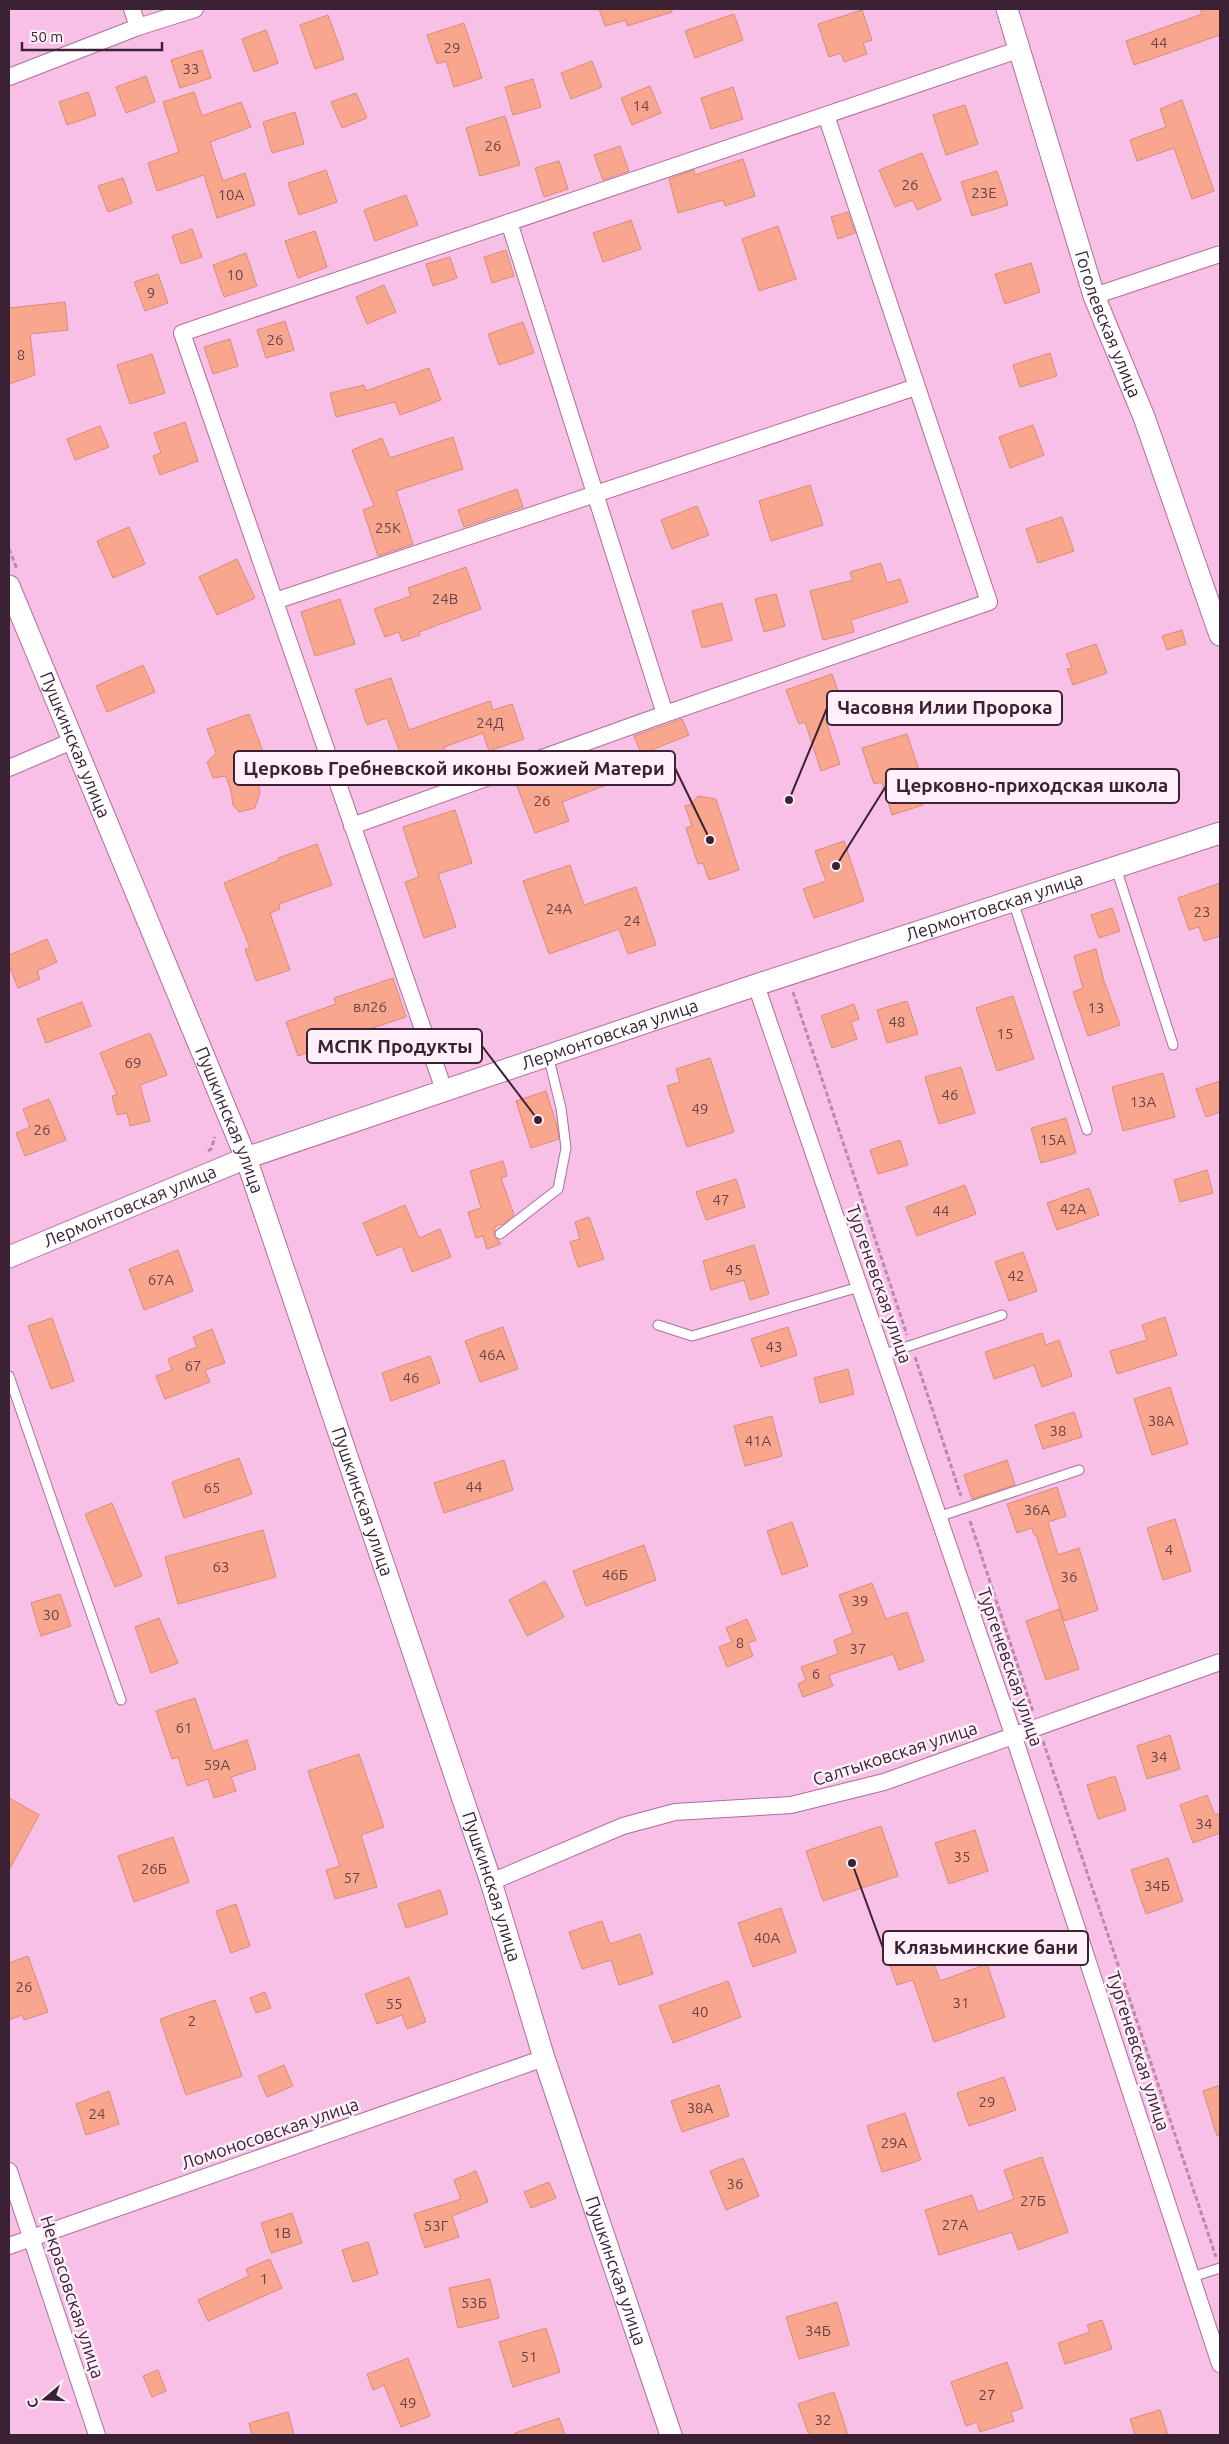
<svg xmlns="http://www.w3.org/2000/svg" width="1229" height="2444" font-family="Ubuntu,sans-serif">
<rect width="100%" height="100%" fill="#f8bfe7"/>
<path fill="#f8a78e" stroke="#db8c74" d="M599 9H672V12L627 26 626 20 605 26Z
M1200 9H1220V35L1134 65 1126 41 1202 14Z
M862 10 872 40 863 43 867 54 844 62 841 53 829 57 818 24Z
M734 14 743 40 695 58 685 31Z
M328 15 344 59 315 69 300 25Z
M464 23 482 78 454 87 446 61 437 64 427 35Z
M266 30 278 63 254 72 242 39Z
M202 50 211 78 180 88 171 60Z
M592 61 602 87 571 99 561 73Z
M146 76 155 102 126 113 116 87Z
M533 79 541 107 513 115 505 87Z
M650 86 661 113 632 125 621 98Z
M733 87 743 119 711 129 701 98Z
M88 92 96 115 67 125 59 102Z
M194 92 202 116 241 102 251 127 210 142 223 181 245 173 255 205 217 218 204 175 157 191 148 163 179 152 163 102Z
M356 93 367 118 342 128 331 102Z
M1182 100 1214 191 1192 199 1174 148 1137 161 1130 140 1166 127 1160 109Z
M965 105 978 144 946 155 933 115Z
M295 112 304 144 272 153 263 122Z
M505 116 520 165 480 176 466 128Z
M620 146 629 171 603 180 594 155Z
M922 153 941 200 917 210 913 200 895 207 879 170Z
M743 159 755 196 725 206 723 200 678 213 669 179 694 170 695 175Z
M559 161 568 189 544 197 535 168Z
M326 170 337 202 299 215 288 183Z
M997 171 1008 205 972 216 961 182Z
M123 178 132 203 108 212 98 186Z
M406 195 418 225 375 241 364 210Z
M848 212 855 233 838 239 831 217Z
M631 220 641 249 603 262 593 233Z
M778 226 796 279 759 291 742 239Z
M192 229 202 257 181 264 172 236Z
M315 231 327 267 298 278 285 241Z
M506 250 514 276 492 283 484 257Z
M246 253 257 286 224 297 213 265Z
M450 257 457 278 433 286 426 264Z
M1031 263 1040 292 1005 304 995 274Z
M158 274 168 303 145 311 134 282Z
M384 285 396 312 367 324 356 297Z
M65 302 68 330 30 334 35 375 9 384V308Z
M285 321 294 350 266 358 257 330Z
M523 322 534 353 499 365 488 334Z
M230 339 238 366 213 374 204 347Z
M1050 353 1057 376 1020 387 1013 365Z
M152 354 165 393 130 404 117 365Z
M429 368 441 400 400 415 395 402 336 417 330 393 364 385 366 391Z
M185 422 198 461 160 475 153 456 161 453 154 433Z
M1033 425 1044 455 1010 468 999 437Z
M100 426 109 447 75 460 67 439Z
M453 437 463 469 396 491 413 544 378 556 363 510 374 506 352 450 382 438 390 458Z
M810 485 823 525 771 541 759 501Z
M517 489 523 507 464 527 458 510Z
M697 506 709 535 672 549 661 520Z
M1062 517 1074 551 1038 563 1026 529Z
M129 527 145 564 113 578 97 541Z
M237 559 255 598 217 615 199 577Z
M881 563 887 583 900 579 908 602 851 620 854 632 823 640 810 591 853 580 850 572Z
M466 567 481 609 419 632 420 635 402 641 399 632 385 637 374 609 411 596 408 588Z
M776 594 785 626 764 632 755 599Z
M340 599 355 644 315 656 301 612Z
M722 603 732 640 702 648 692 611Z
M1182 630 1186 644 1167 650 1162 636Z
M1096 644 1107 673 1073 685 1067 669 1072 668 1066 654Z
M143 665 155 692 107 712 96 686Z
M832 674 844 708 824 715 840 764 821 771 805 722 799 724 786 690Z
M391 678 409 730 490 701 493 710 512 704 524 739 489 751 483 733 444 747 451 766 411 781 387 718 367 725 355 690Z
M249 714 272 776 258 782 260 792 255 808 239 812 233 805 231 791 226 776 213 778 207 762 216 753 207 729Z
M682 719 689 735 641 754 634 736Z
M907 734 919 770 913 772 923 805 892 815 882 782 874 784 862 748Z
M617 751 627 777 562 802 569 821 535 833 515 781 550 768 553 776Z
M698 796 716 799 739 870 709 880 703 863 698 864 686 828 692 826 685 806 691 804Z
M455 810 472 863 438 874 456 927 424 938 405 882 419 877 403 827Z
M844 841 864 901 814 918 803 889 826 881 815 851Z
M317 844 332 885 279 904 280 909 270 913 290 970 256 981 245 949 250 948 224 883 279 860 278 858Z
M570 865 584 905 636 887 656 945 628 954 619 929 549 954 523 881Z
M1220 883V936L1204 941 1199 927 1189 930 1178 898Z
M1112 908 1120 931 1099 938 1091 915Z
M47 939 57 962 37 971 40 979 18 988 9 965V955Z
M1096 949 1104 981 1120 1025 1088 1036 1073 992 1083 988 1074 956Z
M393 978 406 1017 327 1043 328 1045 298 1056 286 1022 336 1004 334 998Z
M1013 996 1034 1059 997 1071 976 1008Z
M907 1001 918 1034 887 1043 877 1010Z
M82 1002 91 1026 46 1043 37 1019Z
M854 1004 859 1019 851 1022 857 1039 832 1048 821 1016Z
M150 1033 167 1075 140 1085 150 1121 130 1126 127 1113 117 1115 112 1096 117 1095 100 1053Z
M710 1058 734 1132 687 1147 667 1086 680 1082 676 1069Z
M961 1067 975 1113 939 1124 925 1077Z
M1163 1073 1175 1117 1123 1131 1112 1087Z
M1220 1081V1112L1206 1117 1196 1089Z
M546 1091 557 1126 559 1139 531 1148 516 1101Z
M49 1099 66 1140 25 1156 16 1133 30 1127 23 1109Z
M1066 1118 1076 1153 1041 1163 1031 1128Z
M900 1140 908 1165 878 1174 870 1150Z
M503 1161 507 1176 501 1178 514 1215 503 1224 495 1226 494 1235 501 1244 487 1249 483 1236 476 1238 468 1212 481 1208 470 1171Z
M1207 1170 1213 1193 1180 1202 1174 1180Z
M736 1179 745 1207 706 1220 696 1192Z
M965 1185 976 1214 917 1236 906 1207Z
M1089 1188 1099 1215 1057 1230 1047 1203Z
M405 1205 419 1238 440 1229 451 1257 412 1272 402 1246 377 1256 363 1223Z
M589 1217 604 1259 578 1267 570 1242 580 1239 575 1222Z
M754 1245 769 1294 750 1300 744 1280 711 1290 703 1261Z
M178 1250 193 1291 144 1310 129 1269Z
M1023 1252 1037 1291 1009 1301 995 1262Z
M1165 1317 1177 1355 1117 1374 1110 1351 1147 1340 1142 1325Z
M52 1318 74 1381 51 1389 28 1326Z
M503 1327 518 1369 480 1382 465 1341Z
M788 1327 797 1355 761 1367 751 1339Z
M212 1329 225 1363 205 1370 210 1382 165 1399 156 1376 172 1370 168 1359 197 1347 193 1337Z
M1042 1333 1046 1345 1059 1340 1072 1376 1042 1387 1034 1365 994 1379 985 1352Z
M430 1356 440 1383 391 1401 382 1373Z
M848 1369 854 1394 820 1403 814 1378Z
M1170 1387 1188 1444 1152 1455 1134 1399Z
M1074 1412 1082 1437 1043 1449 1035 1425Z
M772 1416 782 1456 745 1466 734 1426Z
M239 1458 252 1494 184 1518 172 1482Z
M504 1460 513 1490 444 1513 434 1483Z
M1007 1460 1015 1485 972 1499 964 1475Z
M1057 1487 1066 1516 1048 1522 1058 1555 1079 1548 1098 1610 1064 1621 1036 1535H1034L1032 1528 1017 1533 1007 1504Z
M112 1503 142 1576 115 1587 85 1514Z
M1175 1519 1191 1571 1163 1580 1147 1528Z
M792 1522 808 1566 782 1575 767 1531Z
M263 1530 276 1577 178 1604 165 1557Z
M644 1545 656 1580 586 1606 573 1571Z
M545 1581 564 1617 527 1636 509 1600Z
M872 1583 886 1619 907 1612 924 1661 899 1670 893 1654 829 1675 833 1686 803 1697 798 1684 806 1680 801 1667 838 1654 834 1640 853 1633 839 1595Z
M60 1594 71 1626 41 1636 31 1603Z
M1059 1609 1079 1669 1046 1680 1026 1621Z
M159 1618 178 1663 151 1673 135 1627Z
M747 1619 756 1640 748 1643 753 1656 727 1667 719 1647 732 1642 726 1628Z
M195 1698 213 1751 247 1740 256 1769 231 1777 236 1791 214 1798 208 1779 187 1786 178 1757 172 1759 156 1711Z
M1170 1735 1180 1769 1147 1779 1137 1746Z
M359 1754 384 1827 361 1835 377 1887 335 1899 326 1870 340 1866 308 1771Z
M1115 1776 1126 1810 1098 1819 1087 1785Z
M1207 1795 1215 1815 1220 1813V1833L1193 1843 1180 1805Z
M9 1798 39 1815 9 1870Z
M881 1826 898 1876 823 1901 806 1851Z
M975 1830 988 1871 949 1884 935 1843Z
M173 1837 189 1882 134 1902 118 1856Z
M1168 1858 1183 1901 1146 1914 1131 1870Z
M440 1890 448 1914 406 1928 398 1904Z
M236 1904 250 1946 231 1953 216 1911Z
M781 1908 796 1952 753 1967 738 1923Z
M602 1921 610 1944 640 1934 653 1974 619 1985 611 1960 582 1969 569 1932Z
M929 1949 940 1981 987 1964 1005 2017 934 2042 913 1980 897 1985 889 1963Z
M28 1956 48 2012 24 2020 22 2015 9 2020V1963Z
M409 1977 426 2022 407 2029 402 2015 377 2024 365 1994Z
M728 1981 741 2017 673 2043 659 2006Z
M265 1992 271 2008 256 2013 250 1998Z
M215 2000 242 2076 186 2095 160 2019Z
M284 2065 293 2086 267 2097 258 2076Z
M1004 2077 1016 2110 969 2126 957 2093Z
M719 2085 729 2116 682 2132 671 2101Z
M1220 2085V2135L1217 2136 1203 2091Z
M109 2091 119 2124 86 2135 76 2104Z
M905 2113 921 2160 882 2172 867 2126Z
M1042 2157 1068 2232 1018 2250 1012 2232 939 2255 925 2210 972 2195 978 2212 1014 2199 1004 2170Z
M743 2158 759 2196 726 2210 710 2171Z
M476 2171 488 2202 452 2216 459 2237 425 2248 414 2214 461 2199 454 2180Z
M549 2182 556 2198 531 2208 524 2192Z
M292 2213 302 2243 271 2253 261 2223Z
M368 2242 378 2274 353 2282 342 2250Z
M270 2259 282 2288 208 2321 198 2300 249 2276 246 2269Z
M490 2279 499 2318 458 2328 449 2288Z
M837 2302 849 2345 799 2359 786 2317Z
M1102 2320 1112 2349 1065 2364 1058 2343 1090 2332 1087 2325Z
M546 2328 560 2372 513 2387 499 2342Z
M408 2358 430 2416 401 2427 384 2385 373 2390 367 2374Z
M1007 2362 1023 2408 1011 2412 1014 2421 980 2432 977 2422 966 2426 951 2382Z
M158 2370 166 2391 152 2397 143 2376Z
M834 2392 848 2435H809L798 2404Z
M1160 2410 1168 2435H1135L1130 2419Z
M288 2412 294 2435H252L249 2423Z
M559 2418 565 2435H516L515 2433Z"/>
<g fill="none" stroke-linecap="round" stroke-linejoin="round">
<defs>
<path id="service" d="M1116 868 1173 1045
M1013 901 1087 1130
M500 1234 558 1189 566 1148 561 1108 548 1055
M658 1325 692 1336 859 1287
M882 1355 1002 1315
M9 1376 121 1700
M938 1517 1079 1470
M1192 2277 1220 2268"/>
<path id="minor" d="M132 9 138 27
M9 77 138 27 195 9
M509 222 665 714
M1094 296 1220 254
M275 601 916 387
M9 768 72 741
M352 826 665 714 989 602 826 115
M756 985 1014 1737 1220 2364
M444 1090 182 333 1021 49
M491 1882 623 1826 675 1812 791 1805 884 1782 1220 1662
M9 2171 97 2435
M9 2246 544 2058"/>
<g id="tertiary">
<path id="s1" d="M1007 9 1094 296 1144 417 1220 635"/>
<path id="s2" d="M9 586 246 1158 491 1882 544 2058 671 2435"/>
<path id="s3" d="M9 1257 246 1158 756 985 1220 833"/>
</g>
</defs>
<use href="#service" stroke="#af6e9d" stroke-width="11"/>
<use href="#minor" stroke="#af6e9d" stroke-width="18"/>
<use href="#tertiary" stroke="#af6e9d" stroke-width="23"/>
<path stroke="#b98aab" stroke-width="3" stroke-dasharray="5 2.5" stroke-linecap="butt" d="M9 549 17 569
M793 992 907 1335
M208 1151 211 1149 215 1137
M915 1357 961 1496
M970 1521 1033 1712
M1043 1741 1216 2257"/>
<use href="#service" stroke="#fff" stroke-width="9"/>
<use href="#minor" stroke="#fff" stroke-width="16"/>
<use href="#tertiary" stroke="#fff" stroke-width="21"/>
</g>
<g text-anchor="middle" stroke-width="5" stroke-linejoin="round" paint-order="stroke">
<g font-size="15" fill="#6a424a">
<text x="1159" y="48">44</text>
<text x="452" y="53">29</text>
<text x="191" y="74">33</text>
<text x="641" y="111">14</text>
<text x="493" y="151">26</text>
<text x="910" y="190">26</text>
<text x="984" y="198">23Е</text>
<text x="231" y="200">10А</text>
<text x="235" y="280">10</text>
<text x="151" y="298">9</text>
<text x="275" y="345">26</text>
<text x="21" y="360">8</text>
<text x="388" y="533">25К</text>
<text x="445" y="604">24В</text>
<text x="490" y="728">24Д</text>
<text x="542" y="806">26</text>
<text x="559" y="914">24А</text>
<text x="1202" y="917">23</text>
<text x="632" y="926">24</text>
<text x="370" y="1012">вл26</text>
<text x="1096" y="1013">13</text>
<text x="897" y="1027">48</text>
<text x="1005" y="1039">15</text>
<text x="133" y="1068">69</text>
<text x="950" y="1100">46</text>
<text x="1143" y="1107">13А</text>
<text x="700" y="1114">49</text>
<text x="42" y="1135">26</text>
<text x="1053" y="1145">15А</text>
<text x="721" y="1205">47</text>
<text x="1073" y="1214">42А</text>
<text x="941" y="1216">44</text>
<text x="734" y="1275">45</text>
<text x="1016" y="1281">42</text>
<text x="161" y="1285">67А</text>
<text x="774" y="1352">43</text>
<text x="492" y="1360">46А</text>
<text x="193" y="1371">67</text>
<text x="411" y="1383">46</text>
<text x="1161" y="1426">38А</text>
<text x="1058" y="1436">38</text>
<text x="758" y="1446">41А</text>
<text x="474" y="1492">44</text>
<text x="212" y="1493">65</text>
<text x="1037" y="1515">36А</text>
<text x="1169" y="1555">4</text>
<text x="221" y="1572">63</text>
<text x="615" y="1580">46Б</text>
<text x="1069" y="1582">36</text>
<text x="860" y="1606">39</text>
<text x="51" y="1620">30</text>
<text x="740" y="1648">8</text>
<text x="858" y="1654">37</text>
<text x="816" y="1679">6</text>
<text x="184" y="1733">61</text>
<text x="1159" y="1762">34</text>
<text x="217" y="1770">59А</text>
<text x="1204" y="1829">34</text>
<text x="962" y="1862">35</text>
<text x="154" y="1874">26Б</text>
<text x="352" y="1883">57</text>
<text x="1157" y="1891">34Б</text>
<text x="767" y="1943">40А</text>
<text x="24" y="1992">26</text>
<text x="961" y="2008">31</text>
<text x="394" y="2009">55</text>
<text x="700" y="2017">40</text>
<text x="192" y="2026">2</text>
<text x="987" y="2107">29</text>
<text x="700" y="2113">38А</text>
<text x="97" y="2119">24</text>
<text x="894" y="2148">29А</text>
<text x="735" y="2189">36</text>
<text x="1033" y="2206">27Б</text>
<text x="955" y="2230">27А</text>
<text x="436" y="2231">53Г</text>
<text x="282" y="2238">1В</text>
<text x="264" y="2284">1</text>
<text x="474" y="2308">53Б</text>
<text x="818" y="2336">34Б</text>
<text x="529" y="2362">51</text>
<text x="987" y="2400">27</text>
<text x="408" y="2408">49</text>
<text x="823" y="2425">32</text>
</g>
<g font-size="18" fill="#3b2134" stroke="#fff0fa">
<text dy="6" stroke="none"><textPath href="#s1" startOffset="331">Гоголевская улица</textPath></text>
<text dy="6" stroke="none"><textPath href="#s2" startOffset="172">Пушкинская улица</textPath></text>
<text dy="6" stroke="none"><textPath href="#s3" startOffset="1046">Лермонтовская улица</textPath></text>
<text dy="6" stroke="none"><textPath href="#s3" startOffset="641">Лермонтовская улица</textPath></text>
<text dy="6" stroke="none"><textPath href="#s2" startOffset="578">Пушкинская улица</textPath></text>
<text dy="6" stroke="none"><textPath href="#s3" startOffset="131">Лермонтовская улица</textPath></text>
<text transform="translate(879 1284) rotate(71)" y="6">Тургеневская улица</text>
<text dy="6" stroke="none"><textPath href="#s2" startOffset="982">Пушкинская улица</textPath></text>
<text transform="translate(1010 1667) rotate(71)" y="6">Тургеневская улица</text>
<text transform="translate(895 1754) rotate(-18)" y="6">Салтыковская улица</text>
<text dy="6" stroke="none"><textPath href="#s2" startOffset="1388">Пушкинская улица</textPath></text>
<text transform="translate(1138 2051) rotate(72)" y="6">Тургеневская улица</text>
<text transform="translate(270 2134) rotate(-19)" y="6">Ломоносовская улица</text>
<text dy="6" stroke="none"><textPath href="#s2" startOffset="1792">Пушкинская улица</textPath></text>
<text transform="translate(72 2297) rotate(72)" y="6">Некрасовская улица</text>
</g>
</g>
<path fill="none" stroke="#3b2134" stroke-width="2" d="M789 800L827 708M710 840L675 768M836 866L886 786M538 1120L482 1046M852 1863L883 1948"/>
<g fill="#3b2134" stroke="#fff0fa" stroke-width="2">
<circle cx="789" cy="800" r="5"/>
<circle cx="710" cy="840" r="5"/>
<circle cx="836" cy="866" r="5"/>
<circle cx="538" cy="1120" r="5"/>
<circle cx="852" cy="1863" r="5"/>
</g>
<g fill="#fff0fa" stroke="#3b2134" stroke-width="2">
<rect x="827" y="691" width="235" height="34" rx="5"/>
<rect x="234" y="751" width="441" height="34" rx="5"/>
<rect x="886" y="769" width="293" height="34" rx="5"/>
<rect x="307" y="1029" width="175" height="34" rx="5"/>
<rect x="883" y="1931" width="205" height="34" rx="5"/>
</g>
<g font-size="19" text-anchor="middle" font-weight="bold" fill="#3b2134">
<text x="945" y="714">Часовня Илии Пророка</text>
<text x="454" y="775">Церковь Гребневской иконы Божией Матери</text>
<text x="1032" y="792">Церковно-приходская школа</text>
<text x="395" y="1053">МСПК Продукты</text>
<text x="986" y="1954">Клязьминские бани</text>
</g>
<rect width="1229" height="2444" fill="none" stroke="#3b2134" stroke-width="20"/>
<g transform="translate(45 2399) rotate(251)" stroke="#fff0fa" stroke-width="4" paint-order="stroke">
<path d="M0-4L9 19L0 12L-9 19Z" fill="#3b2134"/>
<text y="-8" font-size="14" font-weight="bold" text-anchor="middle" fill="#3b2134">С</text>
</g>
<path d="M22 42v8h140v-8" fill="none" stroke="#3b2134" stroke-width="2.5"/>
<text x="30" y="42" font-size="15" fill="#3b2134" stroke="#fff0fa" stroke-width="4" paint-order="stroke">50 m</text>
</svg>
